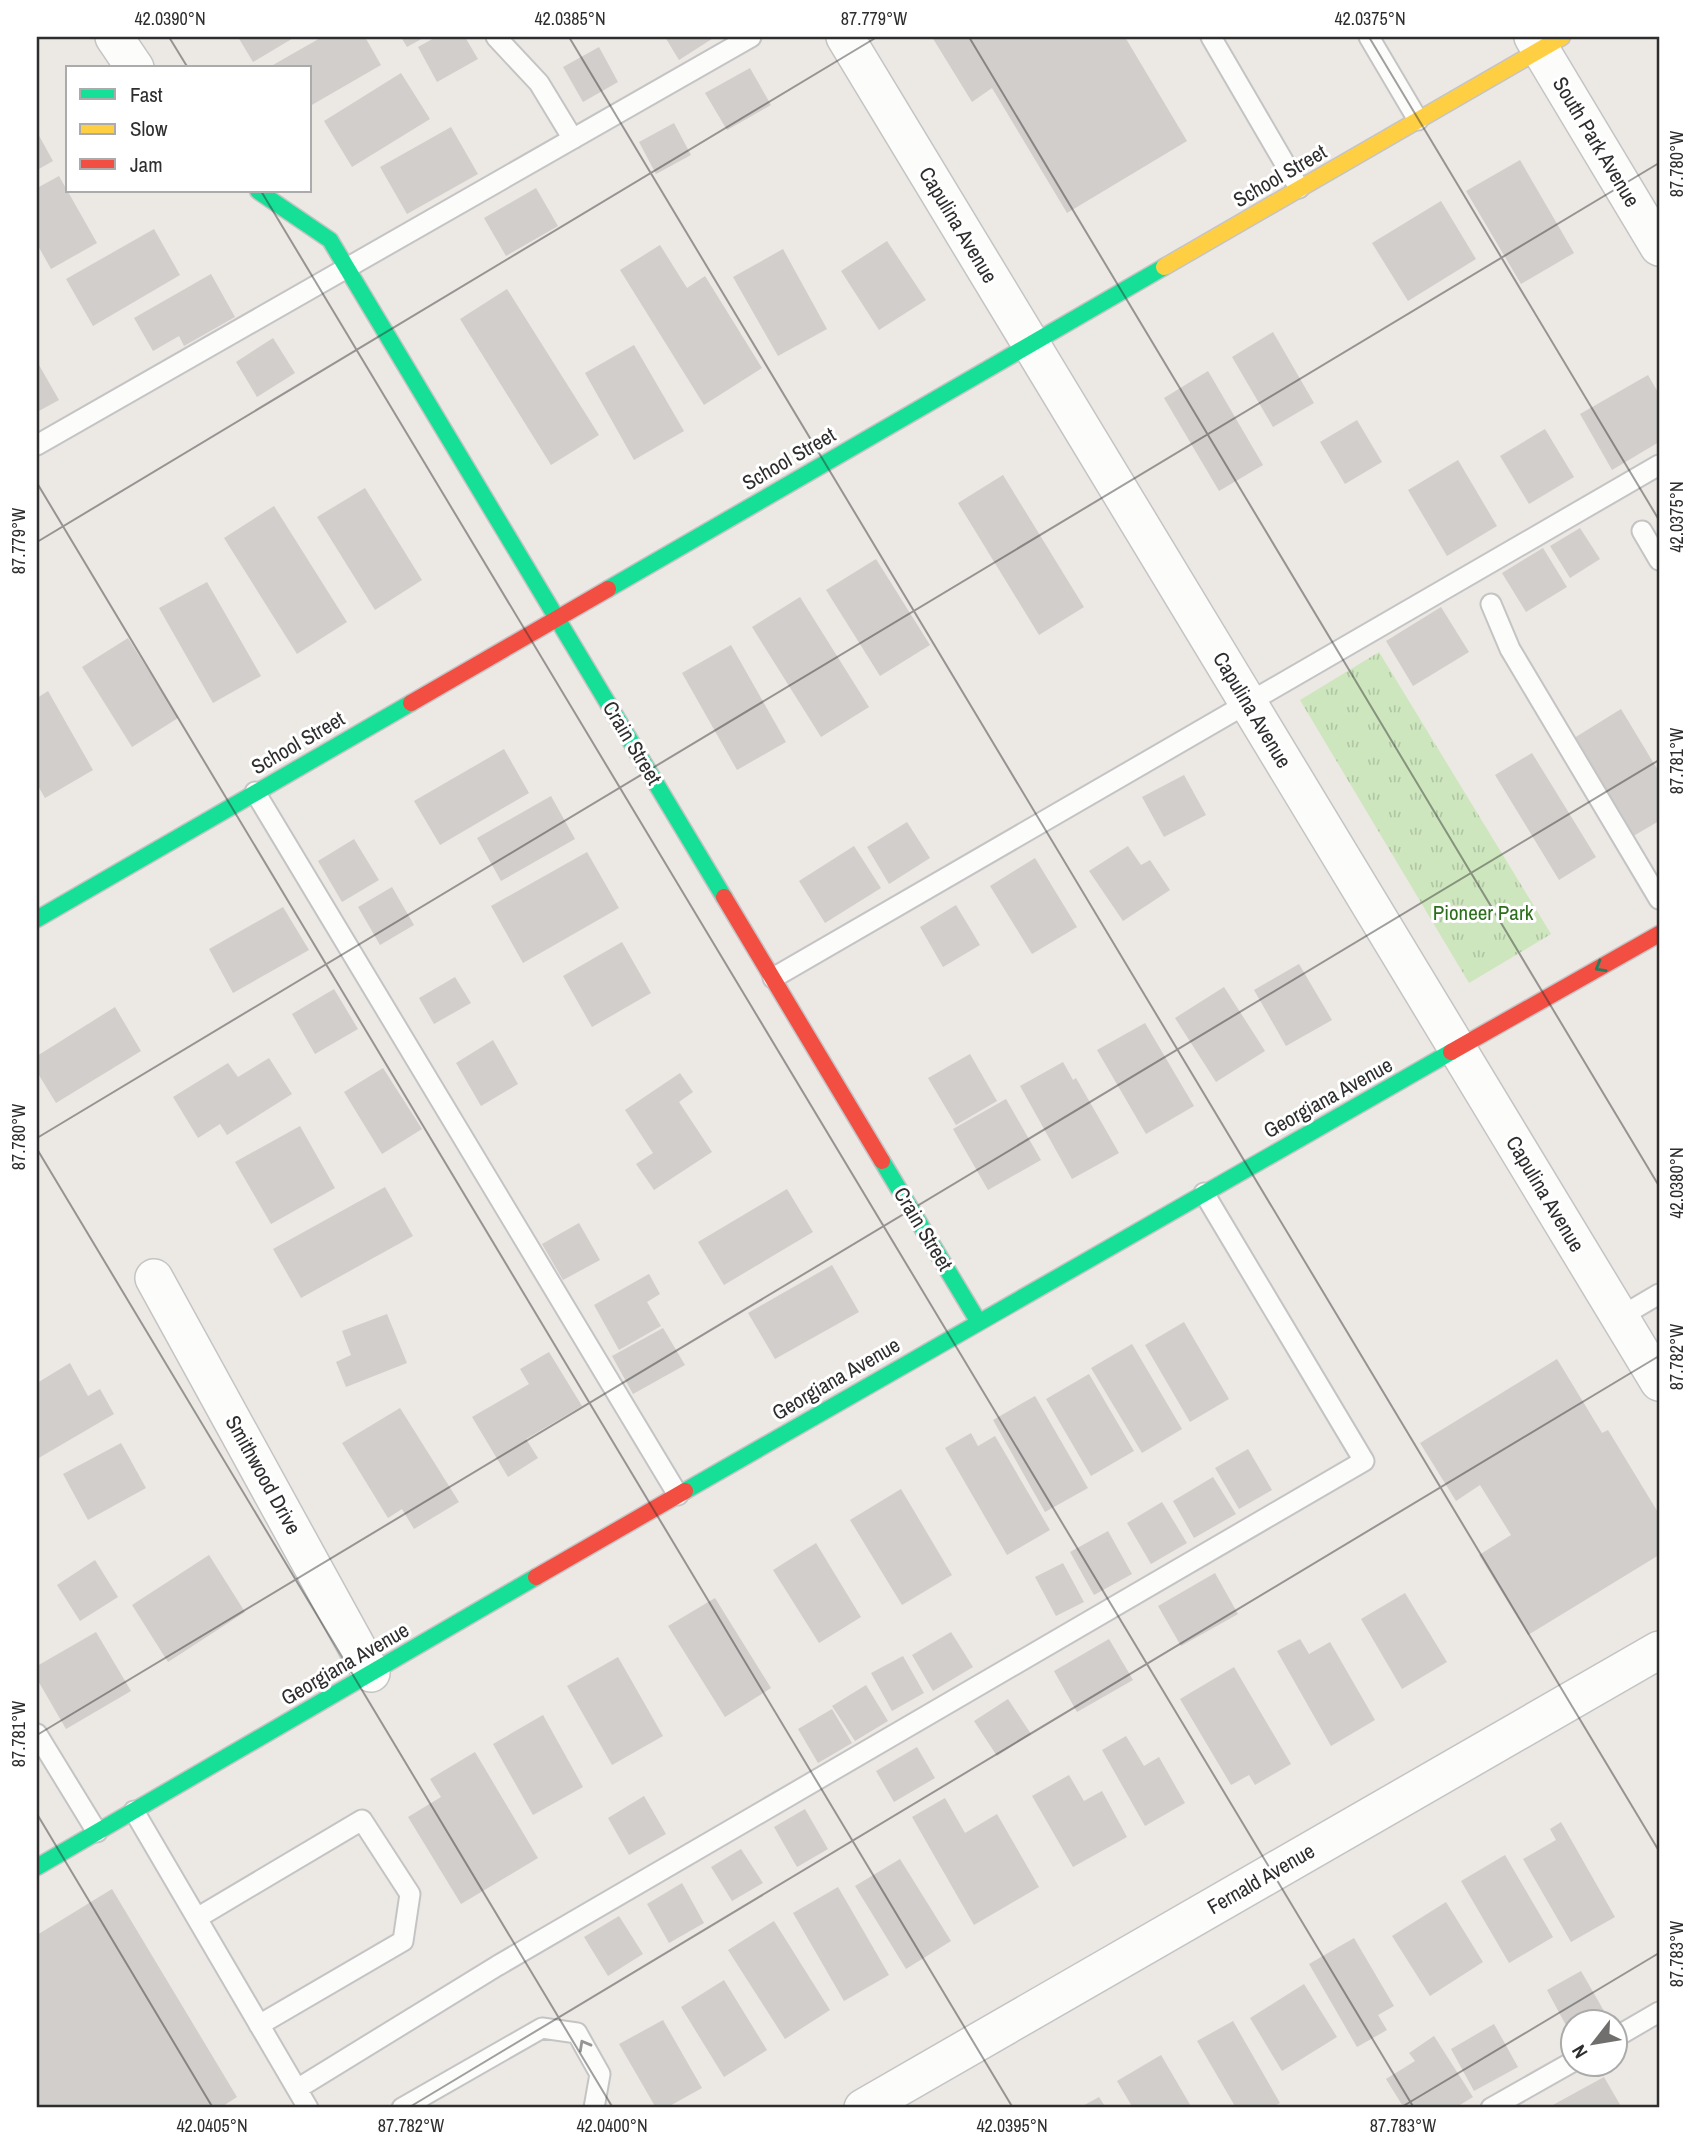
<svg xmlns="http://www.w3.org/2000/svg" width="1696" height="2145" font-family="'Archivo Narrow',sans-serif">
<defs>
<pattern id="grass-tufts" width="24" height="20" patternUnits="userSpaceOnUse" patternTransform="scale(1.75)"><rect width="24" height="20" fill="#cee6be"/><path d="M3 7l-1-3M5 7V3M7 7l1-3M15 17l-1-3M17 17v-4M19 17l1-3" fill="none" stroke="#b1c6a4"/></pattern>
</defs>
<rect width="100%" height="100%" fill="#ece8e4"/>
<path fill="url(#grass-tufts)" d="M1379 652 1551 934 1469 983 1300 700Z"/>
<path fill="#d1cecb" d="M238 37H295L253 62Z
M322 37H365L381 65 310 106V68H274L273 65Z
M401 37H425L407 47Z
M436 37H465L478 59 437 82 418 47Z
M665 37H715L679 60Z
M932 37H1125L1187 141 1067 213 992 88 972 102Z
M599 47 618 82 583 102 563 67Z
M750 68 771 105 727 130 705 93Z
M401 73 430 119 352 167 324 121Z
M674 123 691 155 656 174 639 142Z
M451 127 478 174 407 214 380 167Z
M37 132 53 161 37 170Z
M1520 160 1574 253 1521 284 1466 191Z
M59 176 97 243 51 269 37 244V188Z
M536 188 558 226 506 256 484 218Z
M1441 201 1476 259 1408 301 1372 243Z
M154 229 180 275 93 326 66 279Z
M887 241 926 300 879 330 841 271Z
M660 245 687 288 705 276 762 368 704 405 620 270Z
M783 249 827 329 778 356 733 277Z
M211 274 235 317 184 346 179 336 153 351 134 318Z
M507 289 599 435 551 465 460 319Z
M1273 332 1314 403 1273 427 1232 357Z
M273 338 295 373 257 397 236 362Z
M634 345 684 431 634 460 585 373Z
M39 365 59 400 37 412V366Z
M1208 371 1263 465 1219 491 1164 398Z
M1648 375 1659 394V442L1612 470 1580 414Z
M1357 420 1382 462 1345 484 1320 442Z
M1545 429 1574 477 1529 504 1500 456Z
M1458 460 1497 526 1447 556 1408 490Z
M1003 475 1084 607 1039 635 958 503Z
M365 488 422 580 375 610 317 517Z
M274 506 347 622 297 654 224 538Z
M1580 528 1600 559 1570 578 1550 546Z
M1543 548 1567 587 1526 612 1502 573Z
M876 559 930 645 880 676 826 590Z
M207 582 261 676 213 703 159 608Z
M800 597 869 707 821 737 752 627Z
M1441 607 1469 652 1413 686 1386 641Z
M128 638 178 718 132 747 82 667Z
M731 645 786 742 737 770 682 673Z
M48 691 93 770 45 798 37 784V698Z
M1621 709 1659 772V821L1630 838 1571 740Z
M504 749 529 793 440 845 414 801Z
M1532 753 1596 857 1559 880 1495 775Z
M1184 775 1206 815 1164 837 1142 797Z
M551 796 575 839 501 881 477 838Z
M907 822 930 858 889 884 867 847Z
M354 839 379 880 342 902 318 861Z
M854 846 881 888 825 923 799 881Z
M1128 846 1141 865 1150 860 1170 890 1123 921 1089 871Z
M587 852 619 908 523 963 491 906Z
M1035 858 1077 927 1032 954 990 886Z
M392 887 414 925 380 945 358 907Z
M956 905 980 945 943 967 920 927Z
M283 907 309 950 233 993 209 949Z
M622 942 651 993 592 1027 563 976Z
M1299 964 1332 1020 1286 1046 1254 990Z
M455 977 471 1003 434 1024 419 998Z
M1224 987 1265 1051 1216 1082 1175 1018Z
M334 989 358 1029 315 1054 292 1014Z
M115 1007 141 1051 56 1103 37 1072V1056Z
M1145 1023 1194 1106 1146 1134 1097 1050Z
M493 1040 518 1084 481 1106 456 1063Z
M970 1054 997 1101 956 1125 928 1078Z
M269 1058 292 1094 227 1135 220 1124 198 1138 173 1097 228 1063 238 1077Z
M1063 1062 1073 1080 1076 1078 1119 1153 1072 1179 1020 1086Z
M383 1068 422 1129 382 1154 344 1092Z
M680 1073 693 1092 679 1102 712 1152 654 1190 636 1164 653 1153 625 1110Z
M1006 1099 1041 1160 988 1190 953 1129Z
M300 1126 335 1188 271 1224 235 1162Z
M385 1187 413 1236 301 1298 273 1249Z
M787 1189 813 1232 724 1285 698 1242Z
M579 1223 600 1260 563 1280 542 1244Z
M832 1265 859 1312 775 1359 748 1313Z
M649 1274 660 1294 647 1302 661 1326 619 1350 594 1305Z
M387 1314 407 1363 346 1387 336 1362 351 1355 342 1331Z
M1184 1322 1229 1399 1190 1422 1145 1345Z
M663 1328 685 1365 633 1394 612 1356Z
M1132 1344 1182 1429 1142 1453 1091 1368Z
M549 1352 582 1406 526 1439 538 1458 508 1477 472 1417 529 1384 520 1369Z
M1557 1359 1602 1433 1608 1430 1659 1514V1555L1528 1635 1479 1555 1511 1535 1480 1485 1456 1501 1420 1443Z
M70 1363 88 1396 100 1389 114 1414 37 1459V1383Z
M1089 1374 1134 1451 1091 1476 1046 1399Z
M1035 1396 1088 1488 1045 1512 993 1420Z
M400 1408 459 1502 414 1529 402 1509 388 1518 342 1443Z
M971 1433 978 1446 995 1436 1050 1530 1007 1555 945 1448Z
M121 1443 146 1488 88 1520 63 1474Z
M1248 1449 1272 1490 1239 1509 1215 1468Z
M1213 1477 1236 1514 1194 1538 1173 1501Z
M901 1489 952 1575 902 1605 850 1520Z
M1162 1502 1187 1543 1151 1564 1127 1523Z
M1108 1531 1132 1574 1094 1595 1070 1552Z
M816 1543 861 1617 819 1643 773 1570Z
M209 1555 245 1612 168 1662 132 1605Z
M95 1560 118 1597 80 1621 57 1585Z
M1063 1563 1084 1602 1056 1616 1035 1577Z
M1215 1573 1238 1614 1181 1646 1158 1606Z
M1405 1593 1447 1662 1402 1689 1361 1619Z
M715 1598 771 1688 725 1717 668 1626Z
M96 1632 131 1691 66 1729 37 1679V1666Z
M951 1632 973 1667 933 1691 912 1655Z
M1109 1639 1133 1680 1077 1712 1054 1671Z
M1300 1639 1309 1654 1330 1642 1375 1720 1331 1746 1277 1651Z
M903 1656 924 1693 892 1711 871 1673Z
M618 1657 663 1736 612 1765 567 1686Z
M1234 1667 1291 1764 1255 1785 1249 1775 1231 1785 1180 1699Z
M866 1685 888 1721 855 1741 832 1706Z
M1008 1699 1031 1734 997 1756 974 1721Z
M832 1709 852 1743 818 1763 798 1729Z
M543 1715 583 1787 533 1815 493 1744Z
M1126 1736 1144 1766 1159 1757 1185 1803 1145 1826 1102 1750Z
M917 1747 935 1778 894 1802 876 1771Z
M475 1752 538 1858 461 1904 408 1817 441 1797 430 1779Z
M1069 1775 1084 1801 1102 1791 1127 1837 1073 1867 1032 1796Z
M644 1796 666 1834 629 1855 608 1818Z
M945 1798 965 1833 997 1814 1039 1887 974 1925 912 1817Z
M805 1809 828 1849 797 1867 774 1827Z
M1561 1822 1615 1917 1571 1942 1523 1859 1556 1840 1550 1829Z
M741 1849 763 1883 732 1901 711 1867Z
M1505 1855 1553 1937 1509 1963 1461 1881Z
M900 1859 951 1941 906 1969 855 1886Z
M682 1883 704 1923 669 1943 647 1904Z
M838 1887 889 1975 844 2001 793 1913Z
M112 1889 237 2097 220 2108H37V1935Z
M1446 1902 1483 1962 1430 1996 1392 1936Z
M619 1916 643 1954 608 1976 584 1937Z
M774 1921 830 2010 785 2039 728 1950Z
M1354 1938 1394 2006 1378 2015 1387 2030 1357 2047 1309 1964Z
M1581 1971 1604 2011 1584 2022H1574V2028L1569 2031 1547 1990Z
M724 1980 767 2050 724 2077 681 2007Z
M1304 1984 1337 2037 1282 2071 1250 2018Z
M663 2020 702 2088 666 2108H656L619 2044Z
M1233 2021 1280 2103 1271 2108H1236L1197 2041Z
M1494 2024 1518 2067 1474 2091 1451 2049Z
M1434 2036 1473 2097 1455 2108H1404L1386 2079 1415 2061 1409 2053Z
M1161 2055 1192 2108H1133L1117 2081Z
M1604 2077 1622 2108H1552L1551 2106Z
M1099 2097 1106 2108H1079Z"/>
<g fill="none" stroke-linecap="round" stroke-linejoin="round">
<defs>
<path id="lane" d="M496 37 539 83 573 139
M1211 37 1299 188
M1369 37 1418 120
M37 445 751 37
M1642 531 1659 560
M1491 604 1510 649 1659 899
M255 792 678 1495
M773 978 1659 465
M1620 1317 1659 1294
M37 1734 97 1832
M134 1811 308 2108
M197 1918 362 1820 410 1894 403 1941 259 2025
M1616 2037 1659 2012
M297 2089 497 1966 1364 1461 1204 1193
M402 2108 542 2028 577 2033 600 2074 594 2108
M1491 2108 1574 2061"/>
<path id="street" d="M114 37 135 68
M845 37 1659 1382
M1533 37 1659 247
M154 1278 371 1673
M863 2108 1659 1650"/>
<path id="fast" d="M258 191 330 240 724 897
M608 589 1164 267
M37 919 411 703
M882 1161 978 1321
M685 1491 1451 1052
M37 1867 536 1577"/>
<path id="slow" d="M1164 267 1562 37"/>
<path id="jam" d="M411 703 608 589
M724 897 882 1161
M1451 1052 1659 934
M536 1577 685 1491"/>
</defs>
<use href="#lane" stroke="#c5c4c5" stroke-width="23"/>
<use href="#street" stroke="#c5c4c5" stroke-width="40"/>
<use href="#fast" stroke="#c5c4c5" stroke-width="19"/>
<use href="#slow" stroke="#c5c4c5" stroke-width="19"/>
<use href="#jam" stroke="#c5c4c5" stroke-width="19"/>
<use href="#lane" stroke="#fcfcfb" stroke-width="19"/>
<use href="#street" stroke="#fcfcfb" stroke-width="37"/>
<use href="#fast" stroke="#16e098" stroke-width="16"/>
<use href="#slow" stroke="#ffcf43" stroke-width="16"/>
<use href="#jam" stroke="#f24e42" stroke-width="16"/>
</g>
<defs><path id="oneway-chevron" d="M-2-3.5L2.5 0L-2 3.5" fill="none" stroke-width="1.6" stroke-linecap="round" stroke-linejoin="round" transform="scale(1.75)"/></defs>
<use stroke="#237e5e" href="#oneway-chevron" transform="translate(1600 967) rotate(150)"/>
<use stroke="#959594" href="#oneway-chevron" transform="translate(584 2045) rotate(-119)"/>
<path fill="none" stroke="#2e2e2e" stroke-width="2" stroke-opacity="0.45" d="M169 37 188 68M569 37 1659 1851M969 37 1659 1186M1369 37 1659 520M261 191 1414 2108M37 483 1013 2108M37 542 877 37M37 1138 1659 163M37 1149 613 2108M37 1735 1659 760M37 1814 213 2108M408 2108 1659 1356M1400 2108 1659 1953"/>
<g text-anchor="middle" stroke-width="6" stroke-linejoin="round" paint-order="stroke">
<g font-size="21" fill="#2e2e2e" stroke="#fff">
<text transform="translate(1596 142) rotate(59)" y="7">South Park Avenue</text>
<text transform="translate(1280 176) rotate(-30)" y="7">School Street</text>
<text transform="translate(958 225) rotate(59)" y="7">Capulina Avenue</text>
<text transform="translate(789 459) rotate(-30)" y="7">School Street</text>
<text transform="translate(1252 710) rotate(59)" y="7">Capulina Avenue</text>
<text transform="translate(298 743) rotate(-30)" y="7">School Street</text>
<text transform="translate(632 743) rotate(59)" y="7">Crain Street</text>
<text transform="translate(1328 1098) rotate(-29)" y="7">Georgiana Avenue</text>
<text transform="translate(1545 1194) rotate(59)" y="7">Capulina Avenue</text>
<text transform="translate(923 1229) rotate(59)" y="7">Crain Street</text>
<text transform="translate(836 1379) rotate(-30)" y="7">Georgiana Avenue</text>
<text transform="translate(263 1475) rotate(61)" y="7">Smithwood Drive</text>
<text transform="translate(345 1664) rotate(-30)" y="7">Georgiana Avenue</text>
<text transform="translate(1261 1879) rotate(-30)" y="7">Fernald Avenue</text>
</g>
<g font-size="21" fill="#2c6e1b" stroke="#fff">
<text x="1483" y="920">Pioneer Park</text>
</g>
</g>
<rect width="1696" height="2145" fill="none" stroke="#ffffff" stroke-width="77"/>
<rect x="66" y="66" width="245" height="126" fill="#ffffff" stroke="#ababab" stroke-width="2"/>
<rect x="80" y="89" width="35" height="10" fill="#16e098" stroke="#ababab" stroke-width="2"/>
<text x="130" y="102" font-size="21" fill="#2e2e2e">Fast</text>
<rect x="80" y="124" width="35" height="10" fill="#ffcf43" stroke="#ababab" stroke-width="2"/>
<text x="130" y="136" font-size="21" fill="#2e2e2e">Slow</text>
<rect x="80" y="159" width="35" height="10" fill="#f24e42" stroke="#ababab" stroke-width="2"/>
<text x="130" y="172" font-size="21" fill="#2e2e2e">Jam</text>
<g transform="translate(1594 2043) rotate(239)"><circle r="33" fill="#ffffff" stroke="#ababab" stroke-width="2"/>
<path d="M0-5L12 26L0 18L-12 26Z" fill="#706f6e"/>
<text y="-10" font-size="19" font-weight="bold" text-anchor="middle" fill="#2e2e2e">N</text>
</g>
<rect x="38" y="38" width="1620" height="2068" fill="none" stroke="#2e2e2e" stroke-width="2.5"/>
<g font-size="18" text-anchor="middle" fill="#2e2e2e">
<text x="170" y="25">42.0390°N</text>
<text x="570" y="25">42.0385°N</text>
<text x="874" y="25">87.779°W</text>
<text x="1370" y="25">42.0375°N</text>
<text transform="translate(1677 164) rotate(-90)" y="6">87.780°W</text>
<text transform="translate(1677 517) rotate(-90)" y="6">42.0375°N</text>
<text transform="translate(19 541) rotate(-90)" y="6">87.779°W</text>
<text transform="translate(1677 761) rotate(-90)" y="6">87.781°W</text>
<text transform="translate(19 1137) rotate(-90)" y="6">87.780°W</text>
<text transform="translate(1677 1183) rotate(-90)" y="6">42.0380°N</text>
<text transform="translate(1677 1357) rotate(-90)" y="6">87.782°W</text>
<text transform="translate(19 1734) rotate(-90)" y="6">87.781°W</text>
<text transform="translate(1677 1954) rotate(-90)" y="6">87.783°W</text>
<text x="212" y="2132">42.0405°N</text>
<text x="411" y="2132">87.782°W</text>
<text x="612" y="2132">42.0400°N</text>
<text x="1012" y="2132">42.0395°N</text>
<text x="1403" y="2132">87.783°W</text>
</g>
</svg>
